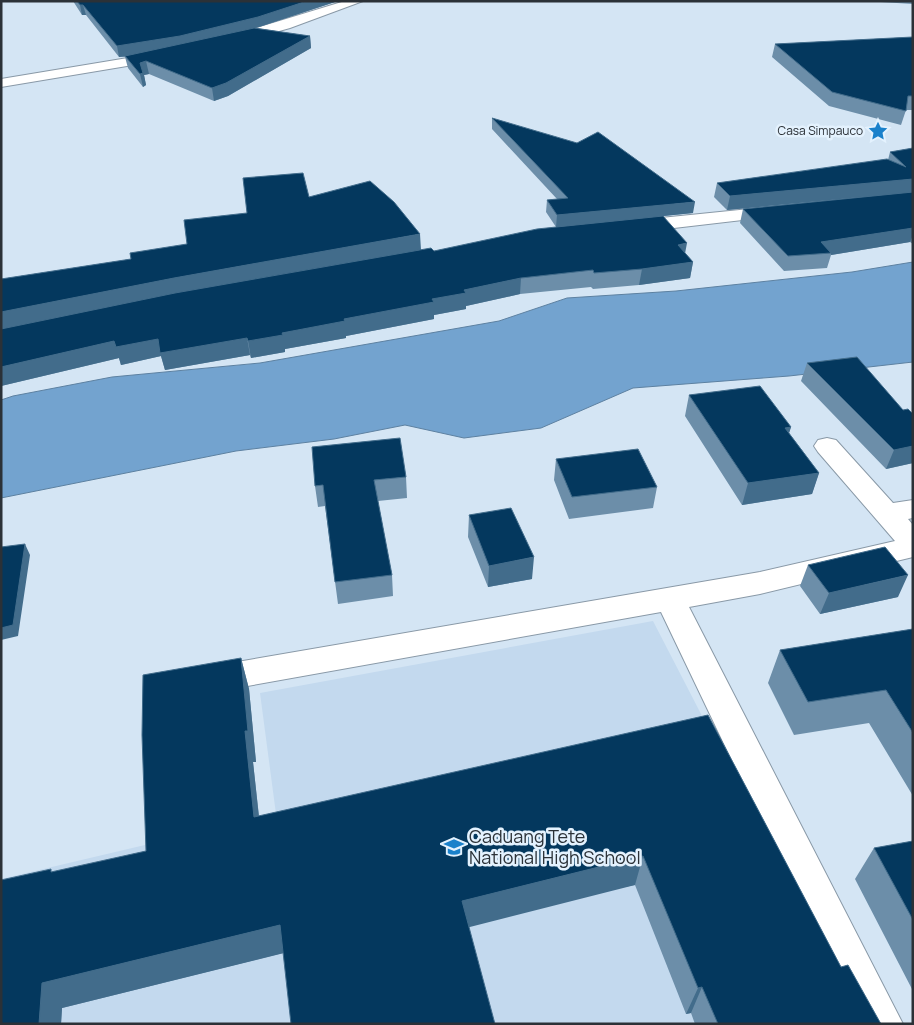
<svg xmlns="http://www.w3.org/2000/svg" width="914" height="1025" font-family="Manrope,sans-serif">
<rect width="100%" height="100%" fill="#d4e5f4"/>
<path fill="#c3d9ee" d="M653 621 861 1024H1V879L276 814 260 693Z"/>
<path fill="#73a3cf" stroke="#5d81a1" d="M913 262V362L789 376 633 388 541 428 464 438 405 425 334 439 236 451 1 498V400L13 396 112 377 260 363 499 321 567 298 676 291 852 272Z"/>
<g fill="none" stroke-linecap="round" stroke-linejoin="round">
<defs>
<path id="minor" d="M345 1H363L290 28 232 44 226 40 227 37Z
M164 52 171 56 169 59 1 87V79Z
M779 206 785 207 788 211 785 215 631 233 624 231 622 227 624 223 631 221Z
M827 438 836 440 893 503 913 500V518L908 519 913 525V557L760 594 689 607 903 1024H858L661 612 208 693 196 689 192 680 196 671 208 667 760 572 895 541 818 452 814 446 818 440Z"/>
</defs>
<use href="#minor" stroke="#8999a7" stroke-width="2"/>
<use href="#minor" fill="#fff" fill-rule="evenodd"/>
</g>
<path fill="#6c8ea9" d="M73 1H338L256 28 310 36 311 48 228 96 214 101 149 74 144 75 146 85 143 87 128 68 125 57H119L86 15H82Z
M865 1H913V4Z
M913 37V110H906L901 125 829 106 772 57 775 44Z
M492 118 693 213 663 216 685 253 693 262 690 278 639 285 593 289 591 287 520 294 466 306V309L434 315V319L346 336V338L285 349V352L251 358 250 355 165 370 161 356 121 365 119 358 1 386V279L131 259 187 244 247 213 309 197 421 250 434 251 556 227 546 212 547 200 557 199 492 129Z
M913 148V244L910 242 831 255 827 268 784 271 740 223 743 209 880 195 727 210 714 197 717 183 888 160 890 152Z
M807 363 903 410 913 414V463L886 469 801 381Z
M689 395 791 427 789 433 819 473 812 494 742 505 685 416Z
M556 459 657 487 653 508 569 519 554 480Z
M406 477 407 498 378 501 392 575 393 596 338 604 325 506 318 507 315 486Z
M469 515 532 579 488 587 468 537Z
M808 565 898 597 820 614 800 586Z
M913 629V796L869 723 794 735 768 683 780 650Z
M241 658 249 689 256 762H253L259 816 708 715 841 967 881 1024H695L691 1013 686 1014 635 885 283 953 62 1008 61 1024H1L53 872 146 851Z
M913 841V991L855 879 874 848Z"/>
<path fill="#426c8b" d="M307 1H338L259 27 182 47 119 57 117 46Z
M80 5H83L86 15H82Z
M310 36 311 48 228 96 214 101 212 88Z
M146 61 149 74 144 75 146 85 143 87 140 74V63Z
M913 179V192L727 210 730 196Z
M695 202 693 213 556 227 557 215Z
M913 228V235L910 242 831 255V253L821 242Z
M420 234 421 250 1 330V312L174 278Z
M687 243 684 259 678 245Z
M693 262 690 278 639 285 642 269Z
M521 278 520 294 466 306V309L434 315V319L346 336V338L285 349V352L251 358 248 341 432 299 464 290Z
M247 338 250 355 165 370 161 356 121 365 119 358 1 386V367L114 341 158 339Z
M791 427 784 448 785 428Z
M913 446V463L886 469 894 450Z
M819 473 812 494 742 505 748 483Z
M25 544 30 555 18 636 1 640V628Z
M534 557 532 579 488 587 489 566Z
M908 575 898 597 820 614 829 593Z
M241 658 249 689 256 762H253L262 846 254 817 245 731Z
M643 856 635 885 462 929V901Z
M280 925 288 952 62 1008 61 1024H39L42 983Z
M702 987 691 1013 686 1014 698 988Z"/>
<path fill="#04385e" stroke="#426c8b" d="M77 1H307L258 17 180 36 117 46 83 5H80Z
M254 28 310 36 226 83 212 88 146 61 140 63 143 73 140 74 125 56Z
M913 37V96H908L906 111 832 92 775 44Z
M492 118 577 143 598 132 695 202 557 215 547 200 568 198Z
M913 148V179L730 196 717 183 887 159 906 167 890 152Z
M303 173 309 197 370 181 394 202 420 234 174 278 1 312V279L131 259 130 253 187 244 184 220 247 213 243 178Z
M913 192V228L821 242 831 253 788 256 743 209Z
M663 216 687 243 678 245 693 262 642 269 594 273 593 270 521 278 464 290 466 293 432 299 434 302 344 319 345 321 282 333 283 335 248 341 247 338 160 353 158 339 116 347 114 341 1 367V329L175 293 431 248 434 251 537 229Z
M857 357 903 410 908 409 913 414V446L894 450 807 363Z
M760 386 791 427 785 428 819 473 748 483 689 395Z
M400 438 406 477 374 480 392 575 335 582 323 485 315 486 312 447Z
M638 449 657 487 572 497 556 459Z
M511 508 534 557 489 566 469 515Z
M25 544 13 625 1 628V547Z
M885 547 908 575 829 593 808 565Z
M913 629V733L886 690 808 702 780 650Z
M241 658 248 731H245L254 817 708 715 841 967 848 965 881 1024H718L702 987 698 988 643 856 462 901 495 1024H291L280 925 42 983 39 1024H1V880L51 869V872L146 851 142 735 143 675Z
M913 841V920L874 848Z"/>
<defs>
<symbol id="sight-bare" viewBox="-9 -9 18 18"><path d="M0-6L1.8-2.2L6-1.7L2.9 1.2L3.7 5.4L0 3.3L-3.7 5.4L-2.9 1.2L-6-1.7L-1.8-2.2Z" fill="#1a81cb" stroke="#e4f2fe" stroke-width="2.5" paint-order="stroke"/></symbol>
<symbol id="school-bare" viewBox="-9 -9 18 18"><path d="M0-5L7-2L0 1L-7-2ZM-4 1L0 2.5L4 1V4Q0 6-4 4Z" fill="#1a81cb" stroke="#e4f2fe" stroke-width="2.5" paint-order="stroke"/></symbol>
</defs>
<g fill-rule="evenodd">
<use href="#sight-bare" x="864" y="117" width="28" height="28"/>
<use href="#school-bare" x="440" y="833" width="28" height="28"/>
</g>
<g text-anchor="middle" stroke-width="5" stroke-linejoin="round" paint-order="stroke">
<g font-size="12" fill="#2b3137" stroke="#e4f2fe" text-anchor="end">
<text x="863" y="135">Casa Simpauco</text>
</g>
<g font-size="18" fill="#2b3137" stroke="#e4f2fe" text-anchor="start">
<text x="469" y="843">Caduang Tete<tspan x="469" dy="21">National High School</tspan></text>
</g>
</g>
<rect width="914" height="1025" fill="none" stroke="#2b3137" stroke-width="5"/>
</svg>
